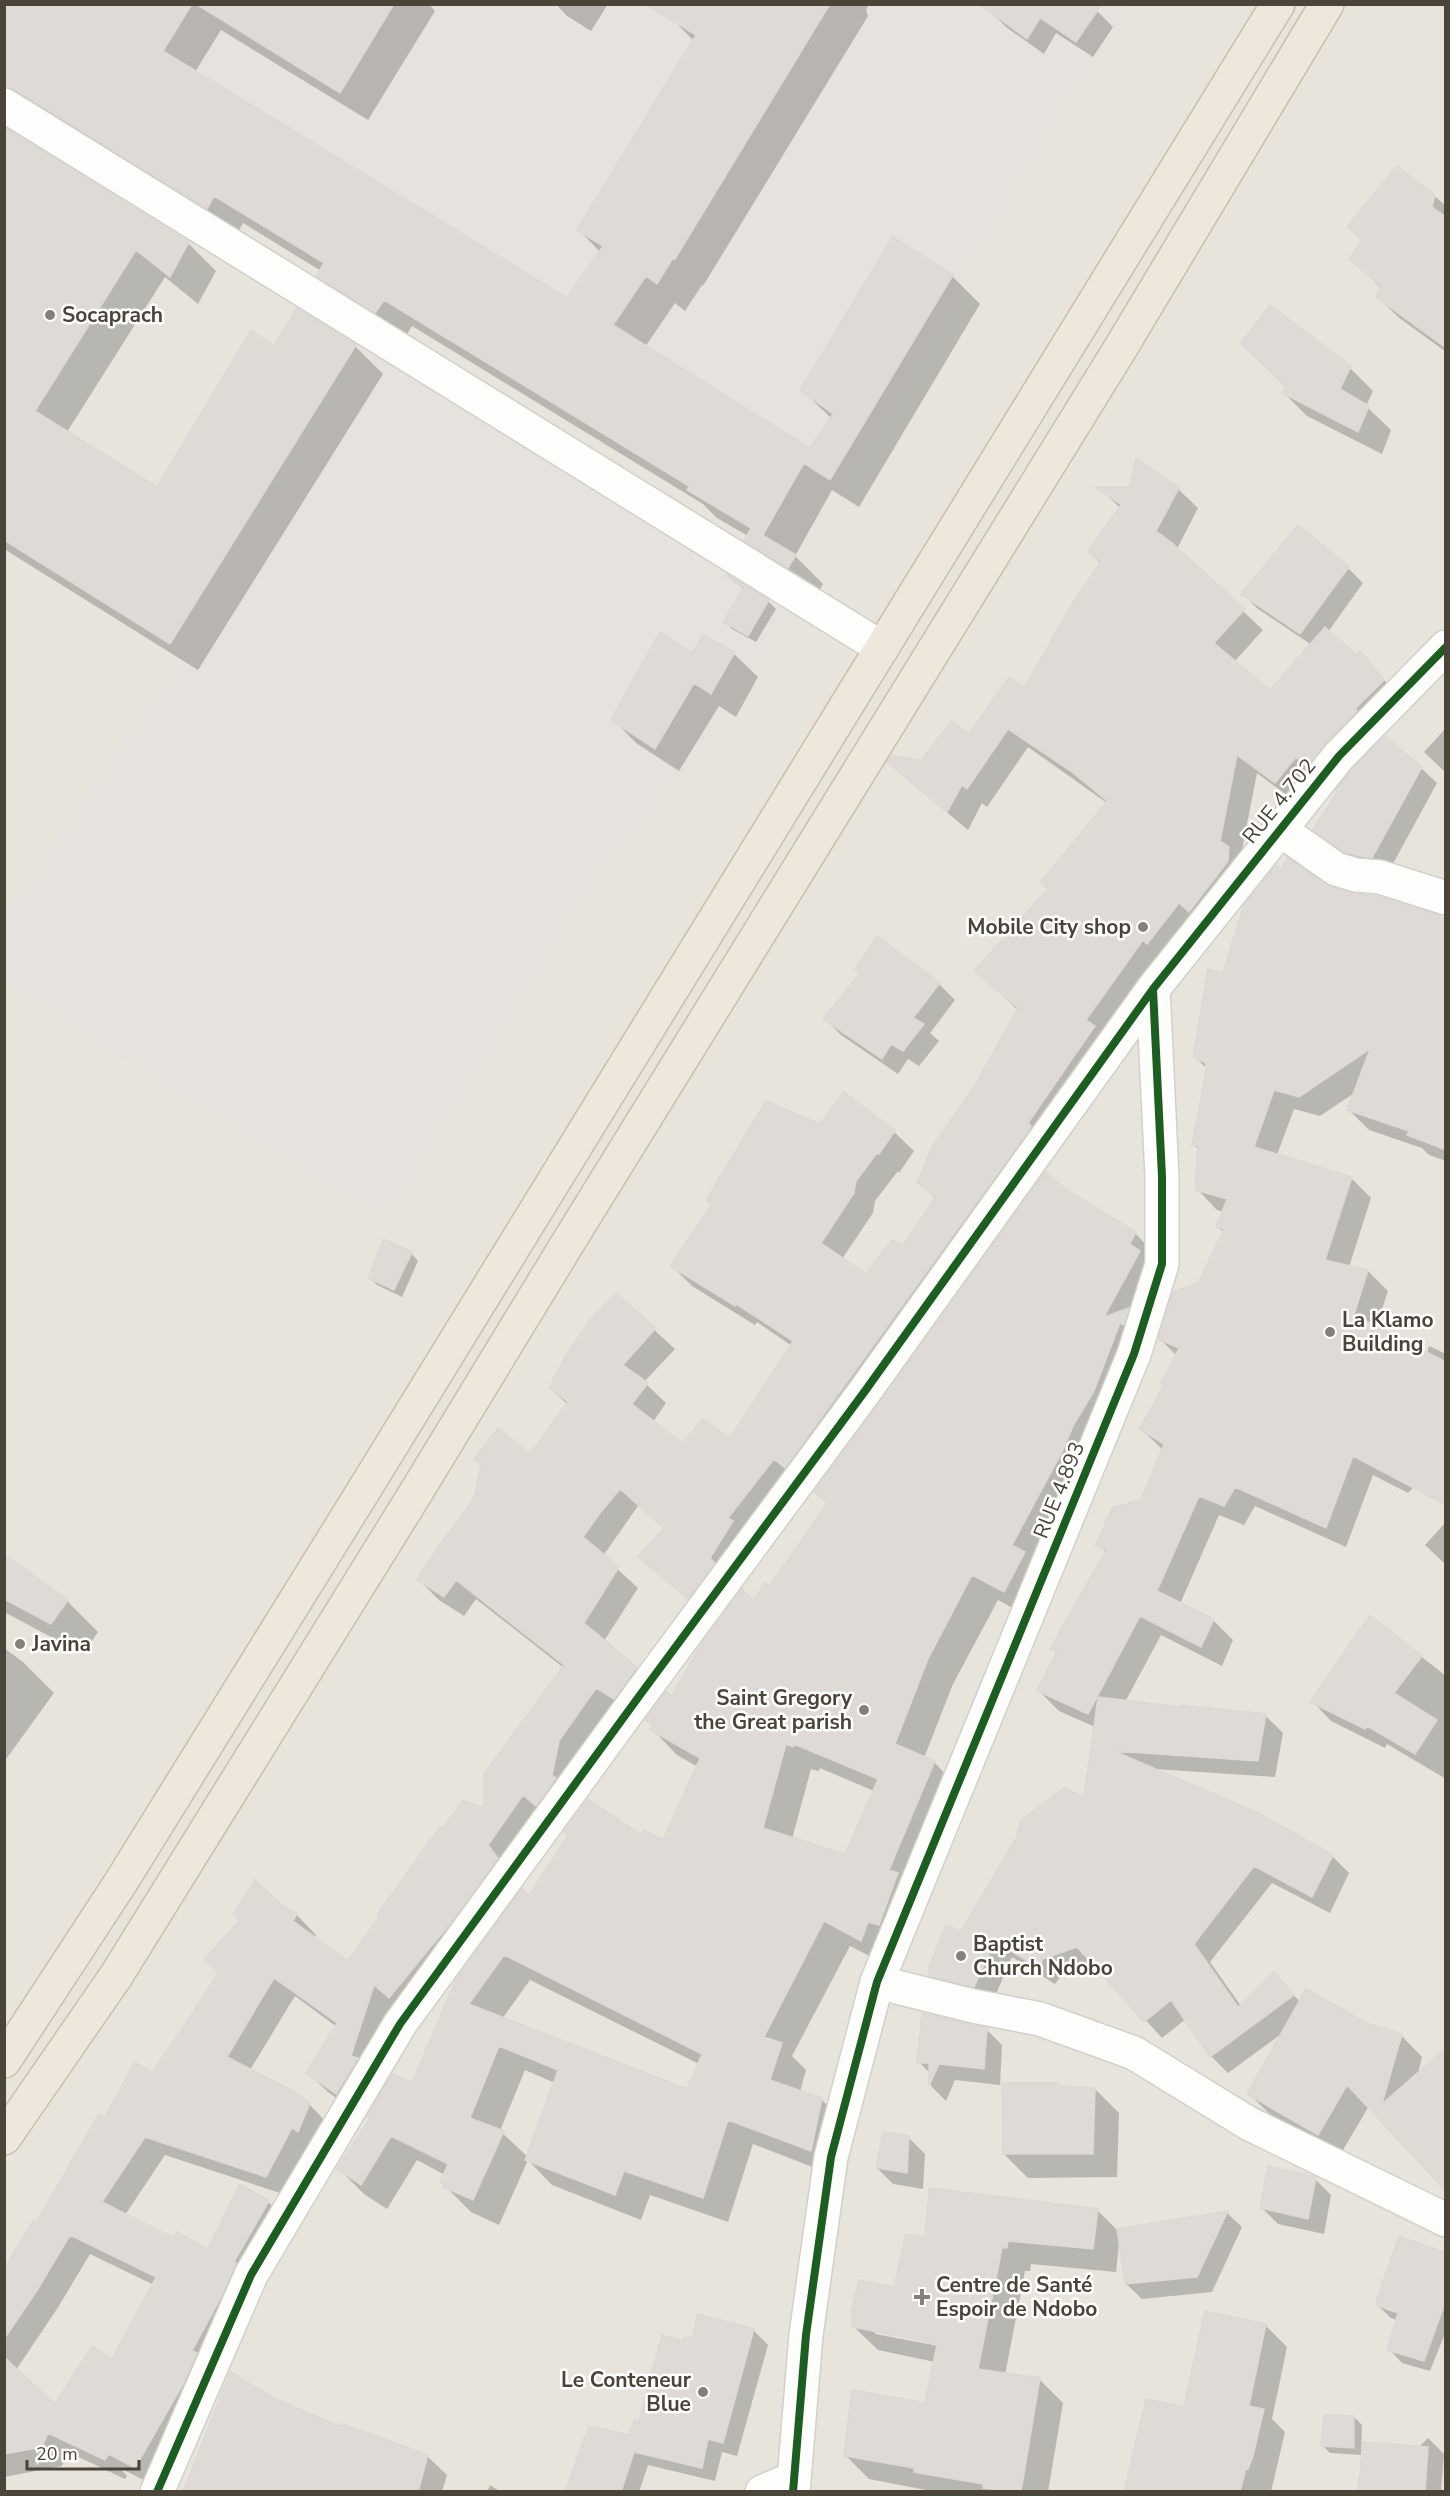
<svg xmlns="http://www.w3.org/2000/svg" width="1450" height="2496" font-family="'Nunito Sans',sans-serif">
<rect width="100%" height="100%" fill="#f4f2ee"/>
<path fill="#e7e4dc" d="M5 5H1445V2491H5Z"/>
<path fill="#e6e2de" d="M4 5H1131L796 555 687 490 689 486 5 73Z
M372 352 726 576 785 617 739 701 594 888 389 1222 139 1071 5 984 4 910 67 827Z"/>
<path fill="#0003" fill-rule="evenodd" d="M4 4H429L435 11 368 120 221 30 195 72 568 300 600 252 579 230 694 41 671 18 648 4H869L866 10 868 16 703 286 702 285 685 311 675 303 645 347 810 450 832 419 802 390 894 239 952 276 980 304 859 507 832 490 795 556 823 584 817 595 774 568 746 540 748 536 717 518 703 504 412 326 404 340 346 304 318 276 321 271 243 223 236 236 15 124 13 134 188 243 216 271 198 304 165 277 67 432 158 489 274 348 355 346 383 374 198 670 4 549Z
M556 4H608L591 31 567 16Z
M990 11H1097L1113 27 1093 57 1056 33 1044 54 1006 27Z
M1418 182 1446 206V352L1398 317 1377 296 1382 289 1351 259 1363 241 1349 227Z
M1350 368 1373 391 1366 406 1391 430 1382 454 1307 416 1284 393 1288 388Z
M1100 488 1178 489 1198 508 1177 549 1263 630 1234 662 1271 692 1312 645 1258 609 1243 594 1348 568 1363 583 1328 632 1357 658 1360 653 1402 700 1296 802 1257 773 1240 860 708 1617 640 1557 665 1529 640 1503 603 1556 638 1588 604 1641 656 1688 409 2017 394 2003 357 2113 328 2092 308 2073 337 2027 295 1996 250 2070 309 2104 328 2124 286 2195 165 2155 125 2215 175 2240 209 2251 268 2202 288 2221 155 2486 120 2468 127 2476 125 2479 68 2452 62 2466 4 2477V2270L106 2119 152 2075 220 1973 206 1960 282 1908 297 1915 316 1935 314 1938 348 1964 442 1831 485 1810 564 1668 476 1599 464 1616 439 1600 419 1580 475 1500 482 1465 476 1459 530 1456 568 1405 550 1388 616 1295 675 1349 644 1382 666 1403 653 1422 682 1445 730 1440 792 1346 757 1322 755 1325 692 1286 672 1266 820 1126 894 1132 914 1151 899 1173 898 1171 875 1201 873 1213 842 1259 866 1276 904 1247 936 1199 919 1182 1018 1010 976 971 1050 889 1107 803 1028 747 987 807 982 803 968 830 909 781 889 762 922 763 969 736 1025 690 1101 564 1089 552 1120 508ZM90 2254 154 2285 112 2361 55 2407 16 2370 57 2309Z
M730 578 768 601 776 609 756 642 732 629 724 621 744 589Z
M704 637 734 654 758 677 736 717 719 706 679 771 636 743 613 719 692 656Z
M1446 728V773L1424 752Z
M1421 768 1437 783 1389 871 1361 867 1331 845 1315 830Z
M1330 888 1440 919 1446 918V1161L1429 1155 1422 1148 1369 1130 1349 1110 1356 1092 1320 1116 1294 1109 1277 1155 1351 1178 1371 1198 1349 1267 1368 1271 1388 1291 1376 1328 1427 1354 1429 1346 1446 1354V1469L1437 1462 1408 1493 1373 1475 1346 1547 1255 1506 1244 1525 1219 1515 1180 1604 1213 1620 1233 1640 1222 1666 1161 1635 1125 1702 1265 1715 1283 1733 1275 1777 1154 1769 1332 1856 1349 1873 1330 1913 1272 1883 1210 1962 1241 2006 1291 1992 1301 2003 1371 2028 1401 2035 1422 2057 1418 2074 1446 2188 1369 2106 1340 2155 1271 2115 1249 2094 1284 2032 1228 2073 1211 2056 1186 2019 1162 2038 1095 1964 1061 1976 1055 1984 1012 1957 992 2003 948 1992 930 1975 961 1933 1086 1801 1095 1727 1059 1711 1039 1691 1058 1654 1052 1648 1106 1553 1098 1544 1142 1501 1163 1450 1141 1429 1166 1386 1177 1356 1160 1339 1199 1284 1224 1233 1218 1227 1224 1212 1217 1210 1197 1189 1199 1150 1193 1144 1208 1070 1195 1057 1224 975Z
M939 984 955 1000 930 1033 939 1041 919 1066 908 1059 898 1074 841 1035 825 1019Z
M1066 1191 1135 1233 1160 1259 1029 1617 998 1600 953 1684 924 1758 934 1762 959 1788 887 1965 850 1946 792 2056 806 2070 800 2092 821 2099 847 2125 836 2176 753 2144 728 2222 650 2195 641 2220 552 2185 528 2160 499 2225 471 2212 445 2186V2175L417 2160 387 2209 364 2194 339 2169 413 2085 530 1897 643 1837 663 1842 698 1767 677 1755 652 1729 654 1727 647 1720 673 1698 754 1604 771 1588 828 1505 816 1492ZM820 1768 874 1791 846 1856 792 1839 811 1769 819 1771ZM530 1980 699 2064 687 2090 502 2019ZM525 2070 555 2083 528 2157 500 2131Z
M411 1253 418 1261 402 1297 377 1285 370 1278Z
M1446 1522V1565L1425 1545Z
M4 1556 67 1601 98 1632 83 1654 4 1612Z
M1371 1617 1446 1676V1779L1387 1744 1385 1748 1331 1721 1312 1701Z
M4 1648 23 1662 54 1693 4 1762Z
M986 2029 1002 2045 1000 2085 955 2080 946 2101 931 2086V2074L919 2062Z
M1058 2084 1062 2088 1095 2089 1119 2113 1117 2177 1028 2178 1004 2154Z
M909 2138 925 2154 923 2189 893 2184 877 2168Z
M1315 2179 1331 2195 1324 2234 1278 2224 1262 2208Z
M1097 2210 1117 2230 1227 2213 1242 2227 1212 2292 1142 2299 1126 2284 1119 2243 1116 2272 1031 2264 1030 2271H1025L1005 2375 1039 2379 1063 2403 1048 2492H936L869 2479 845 2455 926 2405 935 2362 878 2350 854 2327 895 2288 926 2240ZM875 2330 944 2344V2347L875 2334Z
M1446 2255V2331L1430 2371 1402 2363 1389 2349 1397 2320 1391 2318 1377 2305Z
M1265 2325 1287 2347 1272 2419 1285 2432 1271 2492H1126L1186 2408Z
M754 2331 768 2345 737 2456 722 2452 715 2481 648 2465 639 2492H567L630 2437 684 2343Z
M273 2399 342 2429 427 2456 447 2475 442 2492H184Z
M1354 2417 1362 2425 1361 2455 1330 2453 1322 2445Z
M1428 2438 1444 2454 1441 2492H1360L1410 2456Z
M490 2485 501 2492H487Z"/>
<path fill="#dedbd6" stroke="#dcd9d4" stroke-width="1.5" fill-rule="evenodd" d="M4 4H192L163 51 567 298 603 246 577 230 696 35 645 4H830L675 259 673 258 657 284 646 276 613 325 810 448 833 414 800 390 893 237 953 275 830 480 804 463 763 535 756 531 796 555 788 568 744 541 751 528 687 490 689 486 384 300 375 313 316 276 324 263 214 196 207 209 14 89 4 86Z
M196 4H394L340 93Z
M979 4H1102L1076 42 1040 18 1027 39Z
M4 127 189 242 170 277 136 250 35 411 157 487 251 330 274 346 297 308 356 345 170 644 4 540Z
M1397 166 1435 195 1432 207 1446 217V348L1375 296 1382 287 1349 259 1362 239 1347 227Z
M1270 305 1351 366 1340 389 1369 406 1358 432 1282 393 1286 387 1241 343Z
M1136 458 1179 488 1156 531 1171 542 1245 609 1214 643 1270 690 1325 627 1357 655 1360 651 1384 680 1355 709 1357 711 1326 743 1307 767 1296 757 1275 783 1237 755 1220 841 1229 847 1228 861 1189 912 1179 903 1147 944 1143 940 1086 1020 1095 1026 1028 1123 1031 1126 1029 1130 785 1468 774 1459 728 1518 733 1521 710 1558 715 1563 688 1599 638 1557 664 1528 620 1489 600 1513 583 1537 619 1567 584 1623 637 1667 614 1699 596 1688 559 1741 552 1775 556 1778 536 1806 523 1795 488 1845 498 1858 453 1920 389 1998 374 1985 351 2056 358 2058 336 2094 306 2073 337 2023 274 1978 227 2057 293 2091 310 2103 298 2132 292 2128 266 2177 145 2137 102 2202 174 2238 177 2232 208 2249 240 2184 269 2201 234 2262 236 2263 220 2299 192 2351 197 2353 182 2386 135 2468 105 2452 108 2455 105 2460 48 2433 42 2447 4 2454V2357L55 2404 92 2346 112 2359 156 2277 70 2235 38 2289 4 2339V2269L33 2221 36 2223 99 2114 105 2117 135 2062 152 2073 190 2017 219 1972 204 1960 240 1920 233 1914 255 1880 283 1906 297 1914 293 1921 348 1961 377 1920 379 1912 440 1827 442 1829 463 1801 484 1808V1774L564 1665 456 1580 444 1597 417 1580 438 1547 474 1499 481 1464 474 1459 498 1428 530 1454 568 1402 549 1388 565 1357 592 1318 616 1293 656 1328 623 1365 648 1383 632 1404 682 1443 703 1419 730 1438 793 1341 736 1304 735 1306 670 1266 712 1204 706 1200 766 1101 820 1124 844 1092 895 1131 879 1154 877 1153 856 1181 854 1193 821 1243 866 1274 892 1240 903 1245 936 1197 917 1183 932 1147 975 1085 1018 1008 974 971 1048 889 1041 882 1107 801 1072 772 1008 729 967 789 962 785 947 812 887 762 891 755 921 761 951 721 969 734 1009 677 1024 688 1075 599 1101 562 1087 552 1121 505 1096 487H1130Z
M1298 525 1349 567 1300 634 1241 594Z
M727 574 769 600 748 636 723 622 744 587 726 576Z
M660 632 692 653 703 635 735 652 711 694 694 683 655 749 611 720Z
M1385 736 1422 767 1372 858 1360 856 1344 852 1313 830 1337 792 1335 791 1353 768Z
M1288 858 1331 887 1354 894 1376 896 1435 914 1446 920V1150L1407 1135 1409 1131 1347 1110 1370 1049 1299 1097 1274 1090 1254 1147 1352 1177 1325 1260 1368 1270 1354 1315 1446 1362V1505L1353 1456 1326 1528 1235 1487 1224 1506 1199 1496 1157 1591 1214 1619 1201 1647 1140 1616 1088 1714 1037 1691 1057 1651 1050 1649 1106 1550 1096 1545 1112 1508 1141 1500 1164 1444 1139 1429 1164 1386 1161 1383 1179 1348 1158 1339 1173 1292 1198 1283 1224 1229 1216 1227 1227 1199 1195 1190 1198 1146 1192 1145 1207 1067H1205L1206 1063 1193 1057 1208 969 1223 973 1244 905 1276 865 1281 869Z
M877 936 940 983 913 1018 924 1024 903 1051 891 1044 882 1059 823 1019 860 973 855 969Z
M1045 1171 1067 1190 1136 1232 1130 1244 1140 1251 1104 1317 1129 1308 1124 1325 1120 1323 1094 1391 1073 1426 1063 1450 1012 1545 1025 1552 1004 1592 972 1575 928 1659 895 1744 935 1761 889 1870 898 1873 879 1925 868 1922 861 1941 824 1921 764 2037 782 2043 770 2080 822 2098 811 2151 728 2120 703 2198 624 2171 615 2195 525 2160 558 2070 499 2046 470 2118 504 2131 473 2200 443 2187 444 2184 440 2182 448 2164 391 2136 361 2185 337 2169 370 2118 367 2116 392 2074 412 2083 456 1979 522 1888 529 1896 568 1836 564 1832 588 1799 642 1835 644 1830 663 1840 700 1758 650 1730 653 1725 645 1720 666 1691 672 1696 703 1641 742 1589 754 1601 764 1583 770 1586 827 1503 814 1492ZM786 1744 793 1747 794 1744 878 1779 845 1854 763 1828ZM504 1955 702 2054 687 2089 469 2004Z
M384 1239 412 1252 394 1290 368 1278Z
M4 1554 68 1600 51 1624 4 1599Z
M1370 1615 1422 1656 1394 1693 1437 1720 1415 1754 1367 1726 1365 1729 1310 1702Z
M1098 1697 1181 1707V1705L1266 1714 1258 1761 1114 1751 1256 1812 1333 1855 1312 1897 1254 1866 1194 1944 1238 2007 1274 1972 1294 1995 1210 2057 1171 2000 1144 2022 1077 1947 1043 1959 1038 1968 995 1941 974 1987 929 1976V1967L946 1925 961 1931 1018 1835 1020 1821 1065 1787 1084 1798Z
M1306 1989 1370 2025 1371 2024 1402 2034 1382 2104 1446 2048V2191L1347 2085 1318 2135 1247 2094Z
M922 2013 987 2028 984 2069 939 2064 929 2086V2063H917Z
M1002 2083H1059L1060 2086 1095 2088 1093 2154H1003Z
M883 2132 909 2136 907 2173 876 2168Z
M1268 2166 1316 2177 1308 2219 1260 2208Z
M929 2188 1098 2209 1093 2249 1008 2241 1007 2248H1002L978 2369 1040 2378 1021 2492 983 2488V2484L914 2472V2468L844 2456 852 2390 925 2403 937 2344 852 2327V2308L859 2280 894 2287 906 2234 925 2238Z
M1228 2211 1197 2277 1125 2284 1117 2229Z
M1399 2236 1446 2253V2300L1424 2361 1387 2350 1398 2313 1375 2305Z
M1205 2311 1266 2324 1249 2406 1264 2409 1253 2456 1248 2469 1246 2468 1240 2492H1124L1146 2399 1184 2407Z
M698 2314 754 2329 723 2443 708 2439 702 2468 634 2452 621 2492H565L589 2426 629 2435 634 2420 639 2421 662 2335 683 2341 685 2337 692 2339Z
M230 2372 274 2398 341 2427 343 2424 428 2455 418 2492H183Z
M1324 2415 1354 2416V2448L1321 2446Z
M1363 2442 1428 2447 1425 2492H1358Z"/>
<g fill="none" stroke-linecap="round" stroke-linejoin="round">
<defs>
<path id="minor" d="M4 105 882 648
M1279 829 1336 869 1356 875 1380 877 1446 898
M877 1982 973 2006 1040 2019 1134 2053 1248 2123 1446 2220
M157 2492 251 2275 400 2024 640 1695 865 1391 1153 989 1339 756 1446 647
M762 2492 794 2478
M793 2492 806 2335 831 2157 877 1982 1134 1354 1162 1264V1177L1153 989"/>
<path id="highway" d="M4 2061 121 1882 364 1490 1278 4
M4 2138 116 1976 415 1494 566 1246 1120 349 1327 4"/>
</defs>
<use href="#minor" stroke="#d2d0cb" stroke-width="36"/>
<use href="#highway" stroke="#ccbfa9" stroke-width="36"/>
<use href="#minor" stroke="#fdfdfc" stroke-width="33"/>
<use href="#highway" stroke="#ede8db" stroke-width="33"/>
<defs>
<path id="cycleway" d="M157 2492 251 2275 400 2024 640 1695 865 1391 1153 989 1339 756 1446 647
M793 2492 806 2335 831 2157 877 1982 1134 1354 1162 1264V1177L1153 989"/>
</defs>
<use href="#cycleway" stroke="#fff" stroke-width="11"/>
<use href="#cycleway" stroke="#1b5e20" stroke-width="8"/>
</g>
<g fill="#868178" stroke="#fff" stroke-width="2">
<circle cx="50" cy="315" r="6"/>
<circle cx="1143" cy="927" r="6"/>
<circle cx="1330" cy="1332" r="6"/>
<circle cx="20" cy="1644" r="6"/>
<circle cx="864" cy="1710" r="6"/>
<circle cx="961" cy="1956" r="6"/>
<path d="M919 2288h6v6h6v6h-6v6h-6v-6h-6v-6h6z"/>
<circle cx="703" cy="2392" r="6"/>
</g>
<g text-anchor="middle" stroke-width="5" stroke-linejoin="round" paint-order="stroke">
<g font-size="21" font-weight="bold" fill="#4b4439" stroke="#fff" text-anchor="start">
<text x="62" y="322">Socaprach</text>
<text x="1131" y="934" text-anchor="end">Mobile City shop</text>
<text x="1342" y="1327">La Klamo<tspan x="1342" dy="24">Building</tspan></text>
<text x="32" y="1651">Javina</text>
<text x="852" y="1705" text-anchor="end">Saint Gregory<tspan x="852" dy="24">the Great parish</tspan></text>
<text x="973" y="1951">Baptist<tspan x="973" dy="24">Church Ndobo</tspan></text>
<text x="936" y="2292">Centre de Santé<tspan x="936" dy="24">Espoir de Ndobo</tspan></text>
<text x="691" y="2387" text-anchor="end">Le Conteneur<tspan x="691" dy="24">Blue</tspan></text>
</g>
<g font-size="21" fill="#4b4439" stroke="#fff">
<text transform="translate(1279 801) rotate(-51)" y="7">RUE 4.702</text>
<text transform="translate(1059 1490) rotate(-68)" y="7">RUE 4.893</text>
</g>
</g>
<rect width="1450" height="2496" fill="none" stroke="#4b4439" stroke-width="12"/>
<path d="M27 2460v9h112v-9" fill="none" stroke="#4b4439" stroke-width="3"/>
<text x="36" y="2460" font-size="18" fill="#4b4439" stroke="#ffffff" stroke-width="4.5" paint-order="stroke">20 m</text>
</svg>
